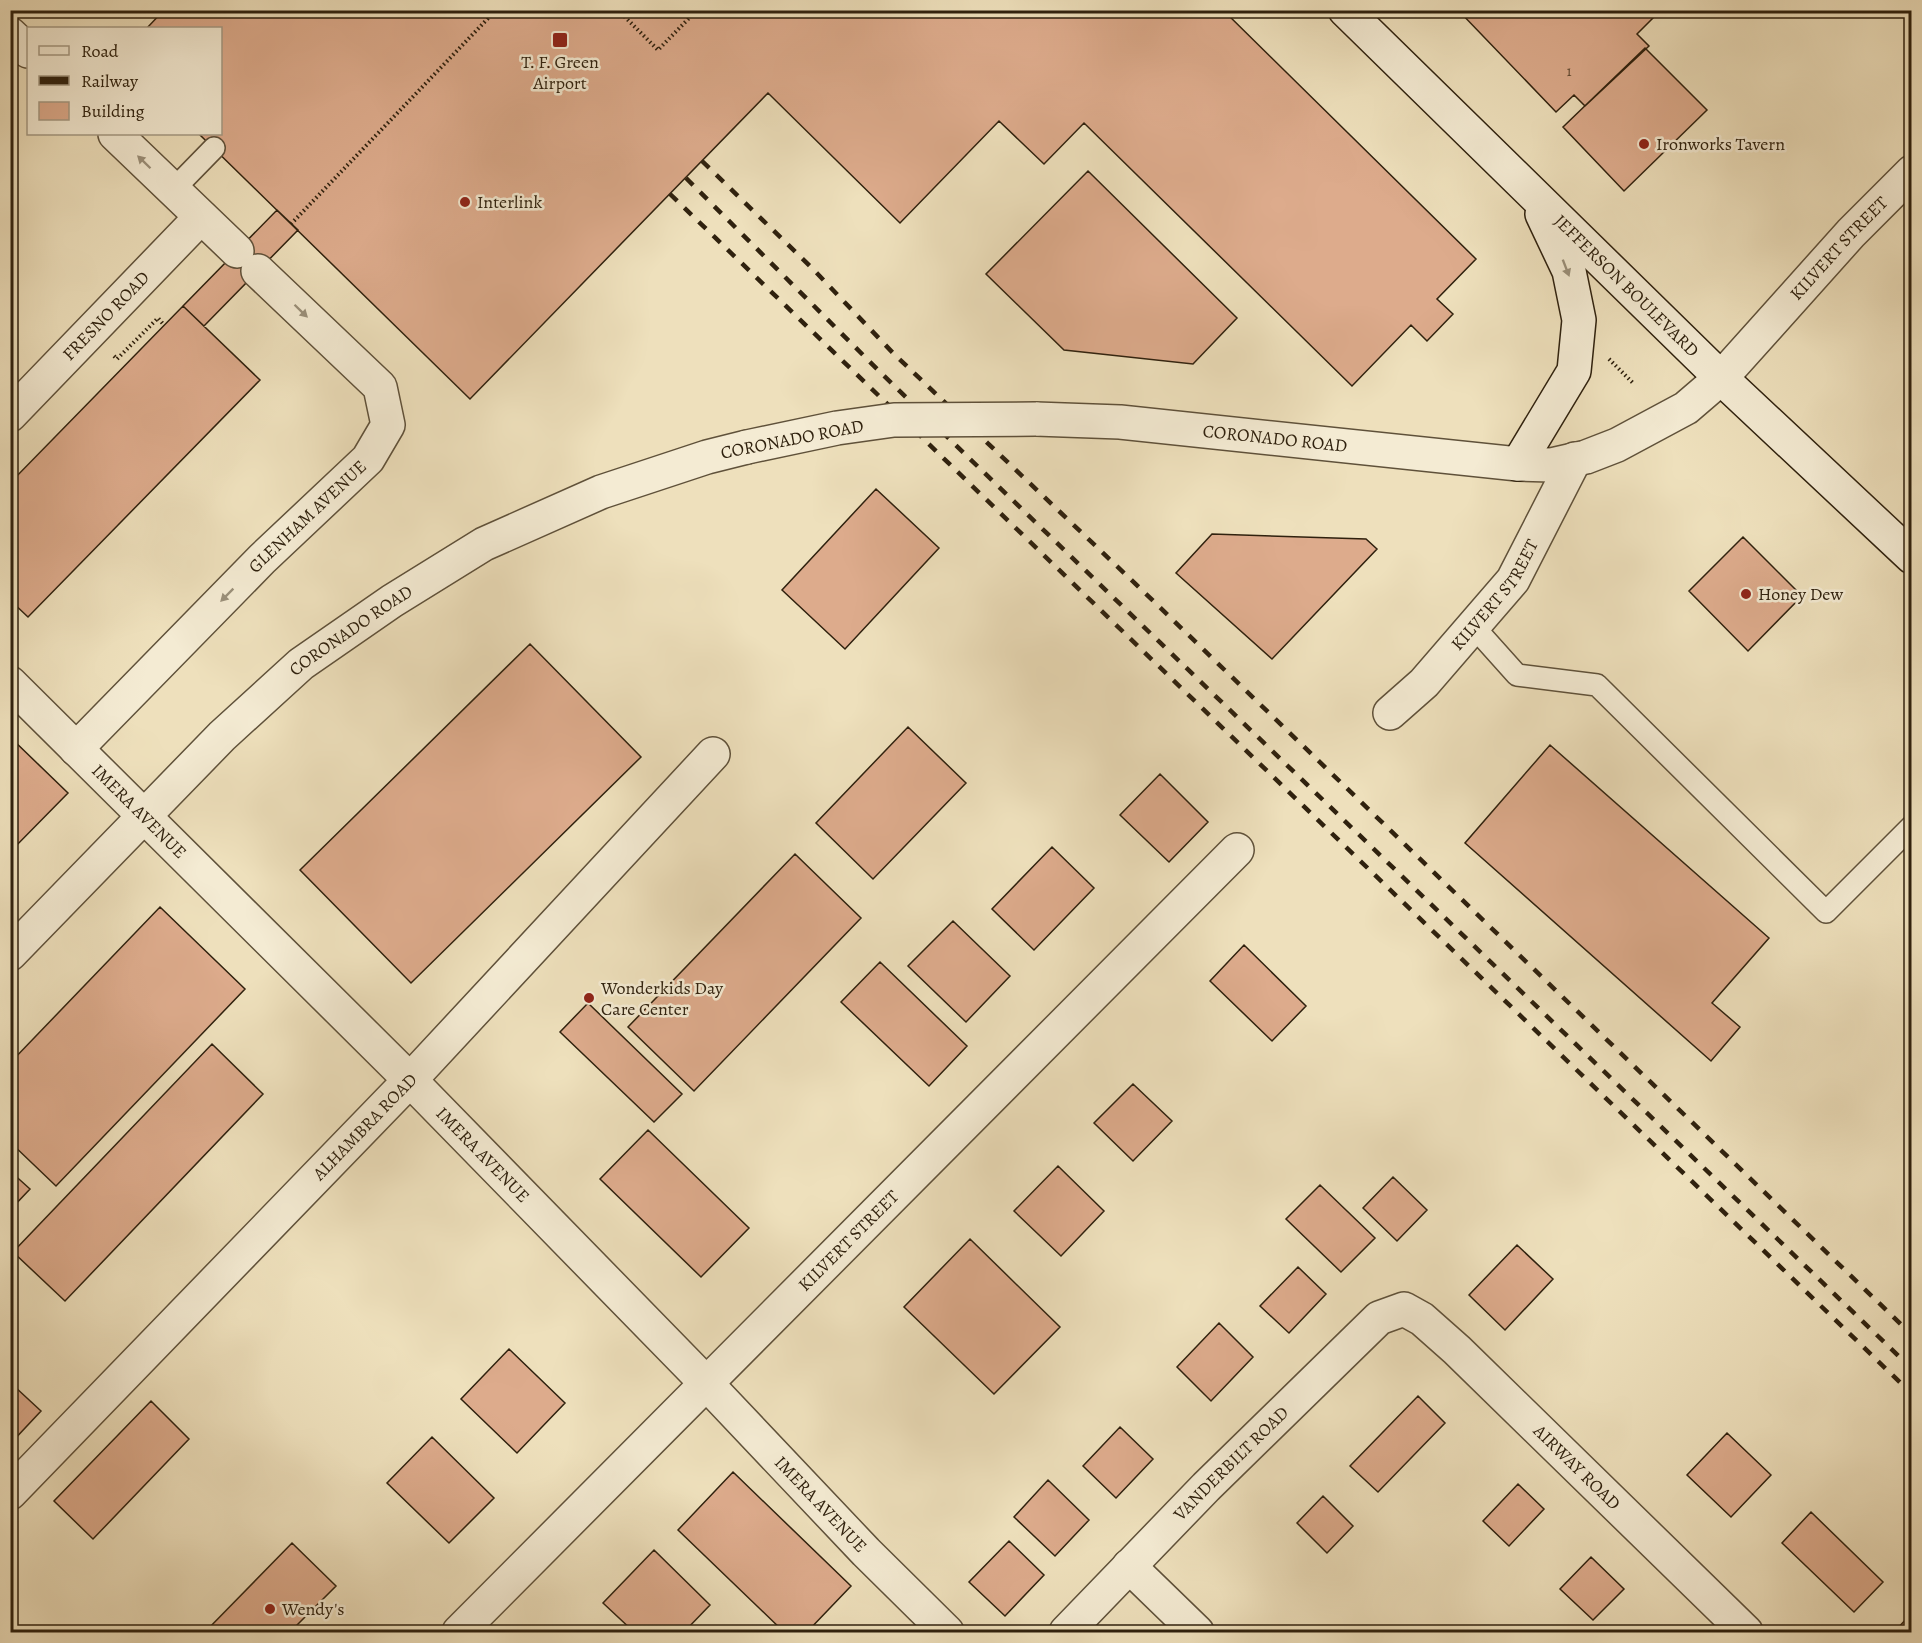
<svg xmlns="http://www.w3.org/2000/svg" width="1922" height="1643" font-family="Alegreya,serif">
<rect width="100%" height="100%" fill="#eee0bc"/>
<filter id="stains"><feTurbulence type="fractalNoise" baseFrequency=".00333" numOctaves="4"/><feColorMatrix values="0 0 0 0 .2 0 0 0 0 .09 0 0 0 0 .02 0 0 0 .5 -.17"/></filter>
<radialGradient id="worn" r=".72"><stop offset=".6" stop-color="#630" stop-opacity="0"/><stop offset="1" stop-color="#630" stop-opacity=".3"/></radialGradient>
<path fill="#ddab8c" stroke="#2f210e" stroke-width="1.5" d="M164 10H1223L1476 259 1437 299 1453 314 1427 341 1411 325 1352 386 1084 123 1044 164 999 121 900 223 768 93 470 399 199 134H220V28H147Z
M1458 10H1661L1637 34 1649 46 1585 106 1574 95 1556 112Z
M1645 48 1707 110 1624 191 1563 127Z
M1088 171 1237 318 1193 364 1064 350 986 274Z
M277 210 298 230 204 326 183 306Z
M183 306 260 380 28 617 10 600V483Z
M876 489 939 548 845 649 782 590Z
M1212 534 1366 539 1377 549 1272 659 1176 573Z
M1743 537 1802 596 1748 651 1689 591Z
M530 644 641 757 411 983 300 870Z
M908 727 966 783 873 879 816 823Z
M10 737 68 793 10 852Z
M1550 745 1769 938 1712 1003 1740 1027 1711 1061 1465 843Z
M1160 774 1208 822 1169 862 1120 815Z
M1052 847 1094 888 1034 950 992 909Z
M795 854 861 918 694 1091 628 1027Z
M160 907 245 989 56 1186 10 1142V1063Z
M953 921 1010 976 966 1022 908 966Z
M1244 945 1306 1006 1272 1041 1210 981Z
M880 962 967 1046 929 1086 841 1002Z
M588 1003 682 1094 654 1122 560 1032Z
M212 1044 263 1094 65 1301 13 1252Z
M1133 1084 1172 1121 1133 1161 1094 1123Z
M648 1130 749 1228 701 1277 600 1179Z
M1058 1166 1104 1211 1061 1256 1014 1211Z
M10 1171 30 1189 10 1210Z
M1393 1177 1427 1210 1397 1241 1363 1208Z
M1320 1185 1375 1238 1341 1272 1286 1219Z
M970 1239 1060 1327 994 1394 904 1307Z
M1517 1245 1553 1279 1505 1330 1469 1295Z
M1298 1267 1326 1294 1289 1333 1260 1306Z
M1219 1323 1253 1357 1211 1401 1177 1367Z
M509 1349 565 1403 517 1453 461 1399Z
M14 1386 41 1411 10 1444V1391Z
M1418 1396 1445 1423 1378 1492 1350 1466Z
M151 1401 189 1439 93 1539 54 1501Z
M1120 1427 1153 1459 1116 1498 1083 1466Z
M1727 1433 1771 1475 1731 1517 1687 1475Z
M432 1437 494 1498 449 1543 387 1483Z
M733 1472 851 1586 807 1632H784L678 1530Z
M1048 1480 1089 1520 1055 1556 1014 1517Z
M1518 1484 1544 1509 1509 1546 1483 1521Z
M1323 1496 1353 1526 1327 1553 1297 1523Z
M1811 1512 1883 1582 1854 1612 1782 1543Z
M1009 1541 1044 1575 1005 1616 969 1582Z
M292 1543 336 1586 290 1632H205Z
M654 1550 710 1605 684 1632H634L603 1603Z
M1591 1557 1624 1589 1593 1620 1560 1589Z
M1909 1616 1912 1632H1894Z"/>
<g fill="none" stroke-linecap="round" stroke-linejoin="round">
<defs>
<path id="service" d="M173 190 214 148
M1474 627 1517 675 1597 685 1826 912 1912 826"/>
<g id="minor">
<path d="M10 34 28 51"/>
<path d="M115 134 237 251"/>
<path id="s1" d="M10 415 201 217"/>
<path id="s2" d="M10 683 410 1080 706 1383 866 1552 947 1632"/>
<path id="s3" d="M1390 713 1424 683 1513 580 1575 459"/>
<path id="s4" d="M76 749 262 559 368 459 388 425 380 387 258 271"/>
<path id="s5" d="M10 1493 410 1080 713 754"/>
<path d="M1129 1566 1197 1632"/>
<path id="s6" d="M459 1632 1237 850"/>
<path id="s7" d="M1066 1632 1206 1487 1379 1318 1404 1309 1422 1319 1457 1350 1746 1632"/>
</g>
<g id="tertiary">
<path id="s8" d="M1036 419 1120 422 1518 464 1551 465 1586 457 1617 445 1686 408 1721 378 1851 233 1912 172"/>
<path id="s9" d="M10 954 222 736 301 664 392 601 484 544 601 492 707 457 747 447"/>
</g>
<g id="secondary">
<path id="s10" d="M1345 10 1721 378 1912 557"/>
<path d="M1518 464 1574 371 1579 320 1569 271 1542 214"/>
</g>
</defs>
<use href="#service" stroke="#5f513a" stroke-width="24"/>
<use href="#minor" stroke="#5f513a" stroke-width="36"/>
<use href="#tertiary" stroke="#5f513a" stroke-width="36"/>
<use href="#secondary" stroke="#2f210e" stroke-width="36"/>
<path stroke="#2f210e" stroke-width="4" stroke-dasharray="1.5 3" stroke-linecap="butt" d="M618 10 658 50 697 10
M291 224 496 10
M114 356 117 359 158 318 164 325
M1609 359 1634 384"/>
<use href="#service" stroke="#f4ebd3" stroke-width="21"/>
<use href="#minor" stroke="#f4ebd3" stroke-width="33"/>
<use href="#tertiary" stroke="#f4ebd3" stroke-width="33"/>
<use href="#secondary" stroke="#f4ebd3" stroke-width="33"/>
<path stroke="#2f210e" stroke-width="4.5" stroke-dasharray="10 10" stroke-linecap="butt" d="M702 161 813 269 893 353 1144 592 1912 1335
M686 178 880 372 1912 1369
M670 194 1912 1394"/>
<defs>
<path id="tertiary-bridge" d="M747 447 837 428 894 420 1036 419"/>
</defs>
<use href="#tertiary-bridge" stroke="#5f513a" stroke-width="36" stroke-linecap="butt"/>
<use href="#tertiary-bridge" stroke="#f4ebd3" stroke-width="33"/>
</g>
<defs><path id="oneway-solid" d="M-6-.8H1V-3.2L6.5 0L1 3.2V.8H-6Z" transform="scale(1.5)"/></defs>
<g fill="#9b907a">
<use href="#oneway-solid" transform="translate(144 162) rotate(-136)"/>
<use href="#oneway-solid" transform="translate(1566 268) rotate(69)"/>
<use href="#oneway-solid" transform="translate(301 311) rotate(44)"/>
<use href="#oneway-solid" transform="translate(227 595) rotate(135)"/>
</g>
<g fill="#8f2418" stroke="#f4ebd3" stroke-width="2">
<rect x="552" y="32" width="16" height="16" rx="3"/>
<circle cx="1644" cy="144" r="6"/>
<circle cx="465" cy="202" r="6"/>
<circle cx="1746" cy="594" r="6"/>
<circle cx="589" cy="998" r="6"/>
<circle cx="270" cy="1609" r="6"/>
</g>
<g text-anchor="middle" stroke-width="5" stroke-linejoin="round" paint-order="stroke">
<g font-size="15" fill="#5a442e">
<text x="1569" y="76">1</text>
</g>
<g font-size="18" fill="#2f210e" stroke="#f4ebd3" text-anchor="start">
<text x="560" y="68" text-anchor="middle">T. F. Green<tspan x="560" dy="21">Airport</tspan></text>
<text x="1656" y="150">Ironworks Tavern</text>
<text x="477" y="208">Interlink</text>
<text x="1758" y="600">Honey Dew</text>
<text x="601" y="994">Wonderkids Day<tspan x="601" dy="21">Care Center</tspan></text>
<text x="282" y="1615">Wendy's</text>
</g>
<g font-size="18" fill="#2f210e" stroke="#f4ebd3">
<text dy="6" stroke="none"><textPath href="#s8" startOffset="886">KILVERT STREET</textPath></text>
<text dy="6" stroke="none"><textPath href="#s10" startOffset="394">JEFFERSON BOULEVARD</textPath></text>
<text dy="6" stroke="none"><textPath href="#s1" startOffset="138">FRESNO ROAD</textPath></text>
<text transform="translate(792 439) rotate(-11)" y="6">CORONADO ROAD</text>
<text dy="6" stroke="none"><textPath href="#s8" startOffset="240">CORONADO ROAD</textPath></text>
<text dy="6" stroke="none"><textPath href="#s4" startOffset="328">GLENHAM AVENUE</textPath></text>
<text dy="6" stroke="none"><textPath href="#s3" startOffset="159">KILVERT STREET</textPath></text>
<text dy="6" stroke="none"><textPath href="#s9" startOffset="471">CORONADO ROAD</textPath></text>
<text dy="6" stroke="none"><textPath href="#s2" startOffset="182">IMERA AVENUE</textPath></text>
<text dy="6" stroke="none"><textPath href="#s5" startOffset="510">ALHAMBRA ROAD</textPath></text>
<text dy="6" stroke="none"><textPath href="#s2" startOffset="668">IMERA AVENUE</textPath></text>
<text dy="6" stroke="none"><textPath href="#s6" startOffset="552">KILVERT STREET</textPath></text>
<text dy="6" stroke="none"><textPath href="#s7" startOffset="236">VANDERBILT ROAD</textPath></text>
<text dy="6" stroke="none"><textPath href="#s7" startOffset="705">AIRWAY ROAD</textPath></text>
<text dy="6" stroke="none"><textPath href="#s2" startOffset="1154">IMERA AVENUE</textPath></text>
</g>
</g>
<rect width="1922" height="1643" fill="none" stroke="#eee0bc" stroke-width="36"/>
<rect x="12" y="12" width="1898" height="1619" fill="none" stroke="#2f210e" stroke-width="3"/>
<rect x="18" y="18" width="1886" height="1607" fill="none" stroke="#2f210e" stroke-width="1.5"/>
<rect x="27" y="27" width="195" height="108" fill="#f4ebd3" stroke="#a59a84" stroke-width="1.5"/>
<rect x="39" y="46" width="30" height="9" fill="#f4ebd3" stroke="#a59a84" stroke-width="1.5"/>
<text x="81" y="57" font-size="18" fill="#2f210e">Road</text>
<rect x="39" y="76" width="30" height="9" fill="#2f210e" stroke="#a59a84" stroke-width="1.5"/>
<text x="81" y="87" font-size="18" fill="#2f210e">Railway</text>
<rect x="39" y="102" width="30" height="18" fill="#ddab8c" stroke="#a59a84" stroke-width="1.5"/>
<text x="81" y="117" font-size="18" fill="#2f210e">Building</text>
<rect width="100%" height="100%" filter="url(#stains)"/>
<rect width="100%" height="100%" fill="url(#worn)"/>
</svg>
